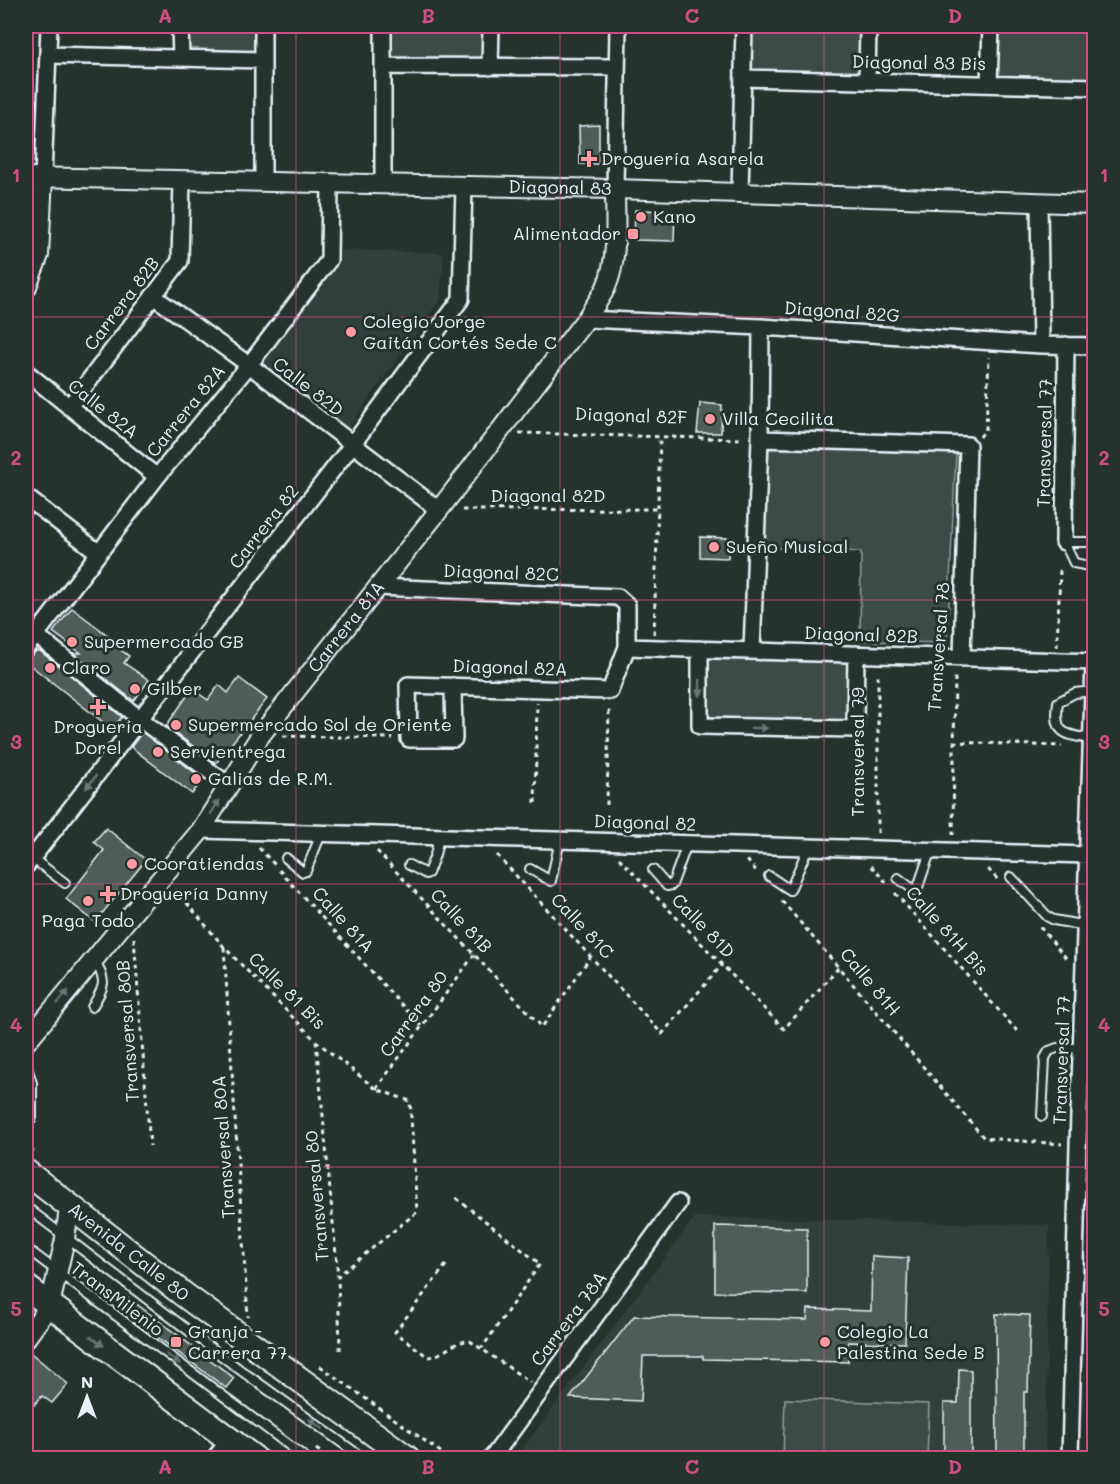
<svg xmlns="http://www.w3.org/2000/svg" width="1120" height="1484" font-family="Mali,sans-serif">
<rect width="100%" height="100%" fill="#26332d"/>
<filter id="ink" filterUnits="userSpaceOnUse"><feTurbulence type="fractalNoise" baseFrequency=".0167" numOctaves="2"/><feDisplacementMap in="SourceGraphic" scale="12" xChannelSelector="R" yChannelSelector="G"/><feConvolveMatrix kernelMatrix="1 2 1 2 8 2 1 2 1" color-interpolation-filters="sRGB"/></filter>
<g filter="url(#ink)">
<path fill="#333f3a" d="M341 250 444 253 440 300 348 428 258 364 339 265Z
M695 1217 1049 1225 1045 1458H516Z"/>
<path fill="#3e4b47" stroke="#939ea0" stroke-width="1.5" d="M180 26H263V60L181 58Z
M383 26H491L490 67 383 66Z
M744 26H868L867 81 743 78Z
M991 26H1094V87L989 84Z
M767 448 956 452 947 643 860 641 861 552 764 547Z
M706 659 851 663 848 722 707 717Z
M785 1399 929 1404 927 1458H783Z"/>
<path fill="#505c59" stroke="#e8f1f8" stroke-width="1.5" d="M599 125V164H580L579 126Z
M635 210 675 211 674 241 634 240Z
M700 403 722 405 721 433H697Z
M700 537 728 538V558L700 557Z
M72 608 110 637 108 641 129 656 124 663 149 680 134 701 73 653H81L53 632Z
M36 651H40L122 717 112 729 26 662V658L30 657Z
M239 678 267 699 216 763 166 726 192 689 208 700 219 685 228 693Z
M142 732 203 779 192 794 131 747Z
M106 828 146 860 95 922 66 899 104 850 94 842Z
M715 1226 807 1228V1293L715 1292Z
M872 1256 908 1258 905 1343 848 1342V1362L703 1359V1356H643L641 1401 570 1398 634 1316 807 1320 808 1309 871 1311Z
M126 1296 234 1378 226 1388 117 1307Z
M996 1314 1030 1315 1028 1392H1024V1458H997Z
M26 1349 68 1384 52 1403 42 1396 26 1414Z
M959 1369 971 1370V1458H944V1403H958Z"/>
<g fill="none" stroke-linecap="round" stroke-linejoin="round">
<defs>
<path id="service" d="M1094 542H1064L1074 563 1094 567
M1091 739C1062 734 1054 734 1058 702L1075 693 1093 691
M32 858 65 883
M286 858 303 872 306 871 321 834
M409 865 426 874 428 873 435 855 439 837
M530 869 551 881 560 840
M653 870 667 886 672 885 687 844
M769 876 790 890 808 848
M1011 877 1048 917 1054 920 1086 926
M898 878 915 891 917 890 930 852
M92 1007C105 985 107 983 95 960
M26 1064 32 1083V1118
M1042 1116 1045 1058 1049 1051 1057 1048H1082
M26 1207 239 1369 363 1458
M26 1248 306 1458"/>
<path id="minor" d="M180 26 181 58
M263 26V182
M48 55 263 60
M383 66 617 67
M490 67 491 26
M743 78 1094 87
M867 81 868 26
M989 84 991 26
M43 177 49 26
M383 184V26
M615 189 618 26
M740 193 744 26
M1039 203 1041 345
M153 296 249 365 439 510
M586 319 761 327 1041 345 1094 346
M26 372 157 477
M69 407 180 261 182 180
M760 439 968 445 962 658
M26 497 99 553
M1064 542 1066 345
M377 587 618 597 627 605V647L610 691 408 685 409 739H454L453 686
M26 627 140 719 228 785
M627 647 1094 662
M26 648 157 477 249 365 329 260 330 183
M700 649V726L855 729 856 654
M752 651 760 439 761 327
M201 830 1088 855
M26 866 352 445 461 299 464 186
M215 1458 229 1440
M492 1458 678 1203
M1070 1458 1078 1145 1094 662"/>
<g id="tertiary">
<path id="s1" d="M26 177 615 189 1094 204"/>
<path d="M26 289 39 255 43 177"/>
<path id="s2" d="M26 1042 201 830 260 736 439 510 586 319C593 308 601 298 606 287 619 257 615 221 615 189"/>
<path d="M26 1338 50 1305 65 1239 69 1208"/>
</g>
<g id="trunk">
<path id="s3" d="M26 1172 183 1294 407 1458"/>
<path d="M26 1287 254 1458"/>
</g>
</defs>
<use href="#service" stroke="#e8f1f8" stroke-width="12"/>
<use href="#minor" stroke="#e8f1f8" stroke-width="20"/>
<use href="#tertiary" stroke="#e8f1f8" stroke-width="22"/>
<use href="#trunk" stroke="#e8f1f8" stroke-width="28"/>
<path stroke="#e8f1f8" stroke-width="3" stroke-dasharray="4.5 4.5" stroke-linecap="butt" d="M519 433 744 439
M980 437 986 428 989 357
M462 510 658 509
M654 634 660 437
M1057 647 1060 571H1065
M283 736 393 738
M953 742 1062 746
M535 803 537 703
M607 805 609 708
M878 833V671
M953 835 955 673
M259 848 275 865
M377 851 542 1027 591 956
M497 855 662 1034 722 965
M619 858 784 1029 839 967
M747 860 758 873
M871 866 887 883
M988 869 1000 882
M279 870 421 1026
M175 889 224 947 316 1041 376 1089 410 1101 417 1212 338 1276
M895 893 1017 1031
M782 901 984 1138 1062 1144
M1040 927 1067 959
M134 938 150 1146
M224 947 248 1317
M316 1041 338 1276 340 1350
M376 1089 474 955
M26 1146 34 1152
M456 1198 540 1264 482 1348
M446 1265 395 1332 428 1357C444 1356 453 1340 470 1341L530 1382
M97 1281 122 1301
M320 1366 449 1458
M316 1449 329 1458"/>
<use href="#service" stroke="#26332d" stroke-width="8"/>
<use href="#minor" stroke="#26332d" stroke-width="15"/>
<use href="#tertiary" stroke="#26332d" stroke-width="18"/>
<use href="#trunk" stroke="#26332d" stroke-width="24"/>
</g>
<defs><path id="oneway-solid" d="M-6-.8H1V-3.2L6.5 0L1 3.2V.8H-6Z" transform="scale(1.5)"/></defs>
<g fill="#6a7674">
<use href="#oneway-solid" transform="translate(700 688) rotate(90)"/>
<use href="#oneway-solid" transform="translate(759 728) rotate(1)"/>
<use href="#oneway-solid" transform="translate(91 782) rotate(128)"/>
<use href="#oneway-solid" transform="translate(215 807) rotate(-59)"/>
<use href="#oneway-solid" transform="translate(63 997) rotate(-50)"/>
<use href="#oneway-solid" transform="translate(97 1341) rotate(37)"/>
<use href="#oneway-solid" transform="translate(173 1359) rotate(37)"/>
<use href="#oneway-solid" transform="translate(316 1424) rotate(-144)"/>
</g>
</g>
<path fill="none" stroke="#cc4e82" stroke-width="1.5" stroke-opacity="0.55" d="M296 26V1458M560 26V1458M824 26V1458M26 317H1094M26 600H1094M26 884H1094M26 1167H1094"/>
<g fill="#ff9aa2" stroke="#26332d" stroke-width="2">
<path d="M586 150h6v6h6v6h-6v6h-6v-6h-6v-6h6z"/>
<circle cx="641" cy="217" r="6"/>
<rect x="627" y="228" width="12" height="12" rx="3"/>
<circle cx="351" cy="332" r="6"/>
<circle cx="710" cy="419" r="6"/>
<circle cx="714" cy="547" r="6"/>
<circle cx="72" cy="642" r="6"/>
<circle cx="50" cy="668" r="6"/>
<circle cx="135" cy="689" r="6"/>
<path d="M95 698h6v6h6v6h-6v6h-6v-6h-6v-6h6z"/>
<circle cx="176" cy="725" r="6"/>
<circle cx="158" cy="752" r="6"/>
<circle cx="196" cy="779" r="6"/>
<circle cx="132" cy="864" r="6"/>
<path d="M105 885h6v6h6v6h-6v6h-6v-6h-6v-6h6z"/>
<circle cx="88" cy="901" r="6"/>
<rect x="170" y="1336" width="12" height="12" rx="3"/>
<circle cx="825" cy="1342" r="6"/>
</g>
<g text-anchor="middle" stroke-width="6" stroke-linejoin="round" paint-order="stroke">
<g font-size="18" fill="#e8f1f8" stroke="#26332d">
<text transform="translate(919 63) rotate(1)" y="6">Diagonal 83 Bis</text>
<text dy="6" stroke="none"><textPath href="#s1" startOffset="534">Diagonal 83</textPath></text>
<text transform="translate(122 304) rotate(-53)" y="6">Carrera 82B</text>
<text transform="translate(842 312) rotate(4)" y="6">Diagonal 82G</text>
<text transform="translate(308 387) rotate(38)" y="6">Calle 82D</text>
<text transform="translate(103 409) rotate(38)" y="6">Calle 82A</text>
<text transform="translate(186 411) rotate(-51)" y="6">Carrera 82A</text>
<text transform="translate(631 416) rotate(2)" y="6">Diagonal 82F</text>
<text transform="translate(1045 443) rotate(-89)" y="6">Transversal 77</text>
<text x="548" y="502">Diagonal 82D</text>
<text transform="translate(264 527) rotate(-52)" y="6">Carrera 82</text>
<text transform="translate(501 573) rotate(2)" y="6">Diagonal 82C</text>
<text dy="6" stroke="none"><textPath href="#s2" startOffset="525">Carrera 81A</textPath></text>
<text transform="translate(861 635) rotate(2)" y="6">Diagonal 82B</text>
<text transform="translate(939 647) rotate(-86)" y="6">Transversal 78</text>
<text transform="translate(510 668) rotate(2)" y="6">Diagonal 82A</text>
<text transform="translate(858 752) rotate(-90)" y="6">Transversal 79</text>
<text transform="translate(645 823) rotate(2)" y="6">Diagonal 82</text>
<text transform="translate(343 920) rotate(48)" y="6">Calle 81A</text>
<text transform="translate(461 921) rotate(47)" y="6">Calle 81B</text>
<text transform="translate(582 926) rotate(47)" y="6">Calle 81C</text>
<text transform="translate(703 926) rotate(46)" y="6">Calle 81D</text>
<text transform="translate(947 931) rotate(48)" y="6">Calle 81H Bis</text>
<text transform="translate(870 982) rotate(50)" y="6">Calle 81H</text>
<text transform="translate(287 991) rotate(45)" y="6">Calle 81 Bis</text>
<text transform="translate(414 1014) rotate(-54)" y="6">Carrera 80</text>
<text transform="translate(128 1031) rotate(-94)" y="6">Transversal 80B</text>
<text transform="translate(1062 1060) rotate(-88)" y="6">Transversal 77</text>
<text transform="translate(224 1147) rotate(-94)" y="6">Transversal 80A</text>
<text transform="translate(317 1196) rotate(-95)" y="6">Transversal 80</text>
<text dy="6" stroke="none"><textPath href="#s3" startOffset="130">Avenida Calle 80</textPath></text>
<text transform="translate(117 1299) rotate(37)" y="6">TransMilenio</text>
<text transform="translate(569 1319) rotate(-53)" y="6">Carrera 78A</text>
</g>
<g font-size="18" fill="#e8f1f8" stroke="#26332d" text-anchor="start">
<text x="601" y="165">Droguería Asarela</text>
<text x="653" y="223">Kano</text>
<text x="621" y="240" text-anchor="end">Alimentador</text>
<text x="363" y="328">Colegio Jorge<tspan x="363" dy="21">Gaitán Cortés Sede C</tspan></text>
<text x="722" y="425">Villa Cecilita</text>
<text x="726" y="553">Sueño Musical</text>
<text x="84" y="648">Supermercado GB</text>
<text x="62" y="674">Claro</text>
<text x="147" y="695">Gilber</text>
<text x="188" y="731">Supermercado Sol de Oriente</text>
<text x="98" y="733" text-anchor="middle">Droguería<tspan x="98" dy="21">Dorel</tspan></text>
<text x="170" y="758">Servientrega</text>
<text x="208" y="785">Galias de R.M.</text>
<text x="144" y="870">Cooratiendas</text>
<text x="120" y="900">Droguería Danny</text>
<text x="88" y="927" text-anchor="middle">Paga Todo</text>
<text x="188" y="1338">Granja -<tspan x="188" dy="21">Carrera 77</tspan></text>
<text x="837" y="1338">Colegio La<tspan x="837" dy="21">Palestina Sede B</tspan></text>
</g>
</g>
<rect width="1120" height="1484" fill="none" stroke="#26332d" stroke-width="66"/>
<g transform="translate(87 1397)" stroke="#26332d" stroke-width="4.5" paint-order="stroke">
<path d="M0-4.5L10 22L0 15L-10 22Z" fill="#e8f1f8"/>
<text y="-9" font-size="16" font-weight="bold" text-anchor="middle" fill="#e8f1f8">N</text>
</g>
<rect x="33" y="33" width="1054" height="1418" fill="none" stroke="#cc4e82" stroke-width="2"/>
<g font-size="20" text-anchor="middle" font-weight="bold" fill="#cc4e82">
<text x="165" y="23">A</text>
<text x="428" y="23">B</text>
<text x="692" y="23">C</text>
<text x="955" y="23">D</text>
<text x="16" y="182">1</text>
<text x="1104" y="182">1</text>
<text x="16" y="465">2</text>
<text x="1104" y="465">2</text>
<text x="16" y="749">3</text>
<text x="1104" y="749">3</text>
<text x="16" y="1032">4</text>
<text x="1104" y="1032">4</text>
<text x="16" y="1316">5</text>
<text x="1104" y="1316">5</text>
<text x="165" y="1474">A</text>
<text x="428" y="1474">B</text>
<text x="692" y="1474">C</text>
<text x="955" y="1474">D</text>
</g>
</svg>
